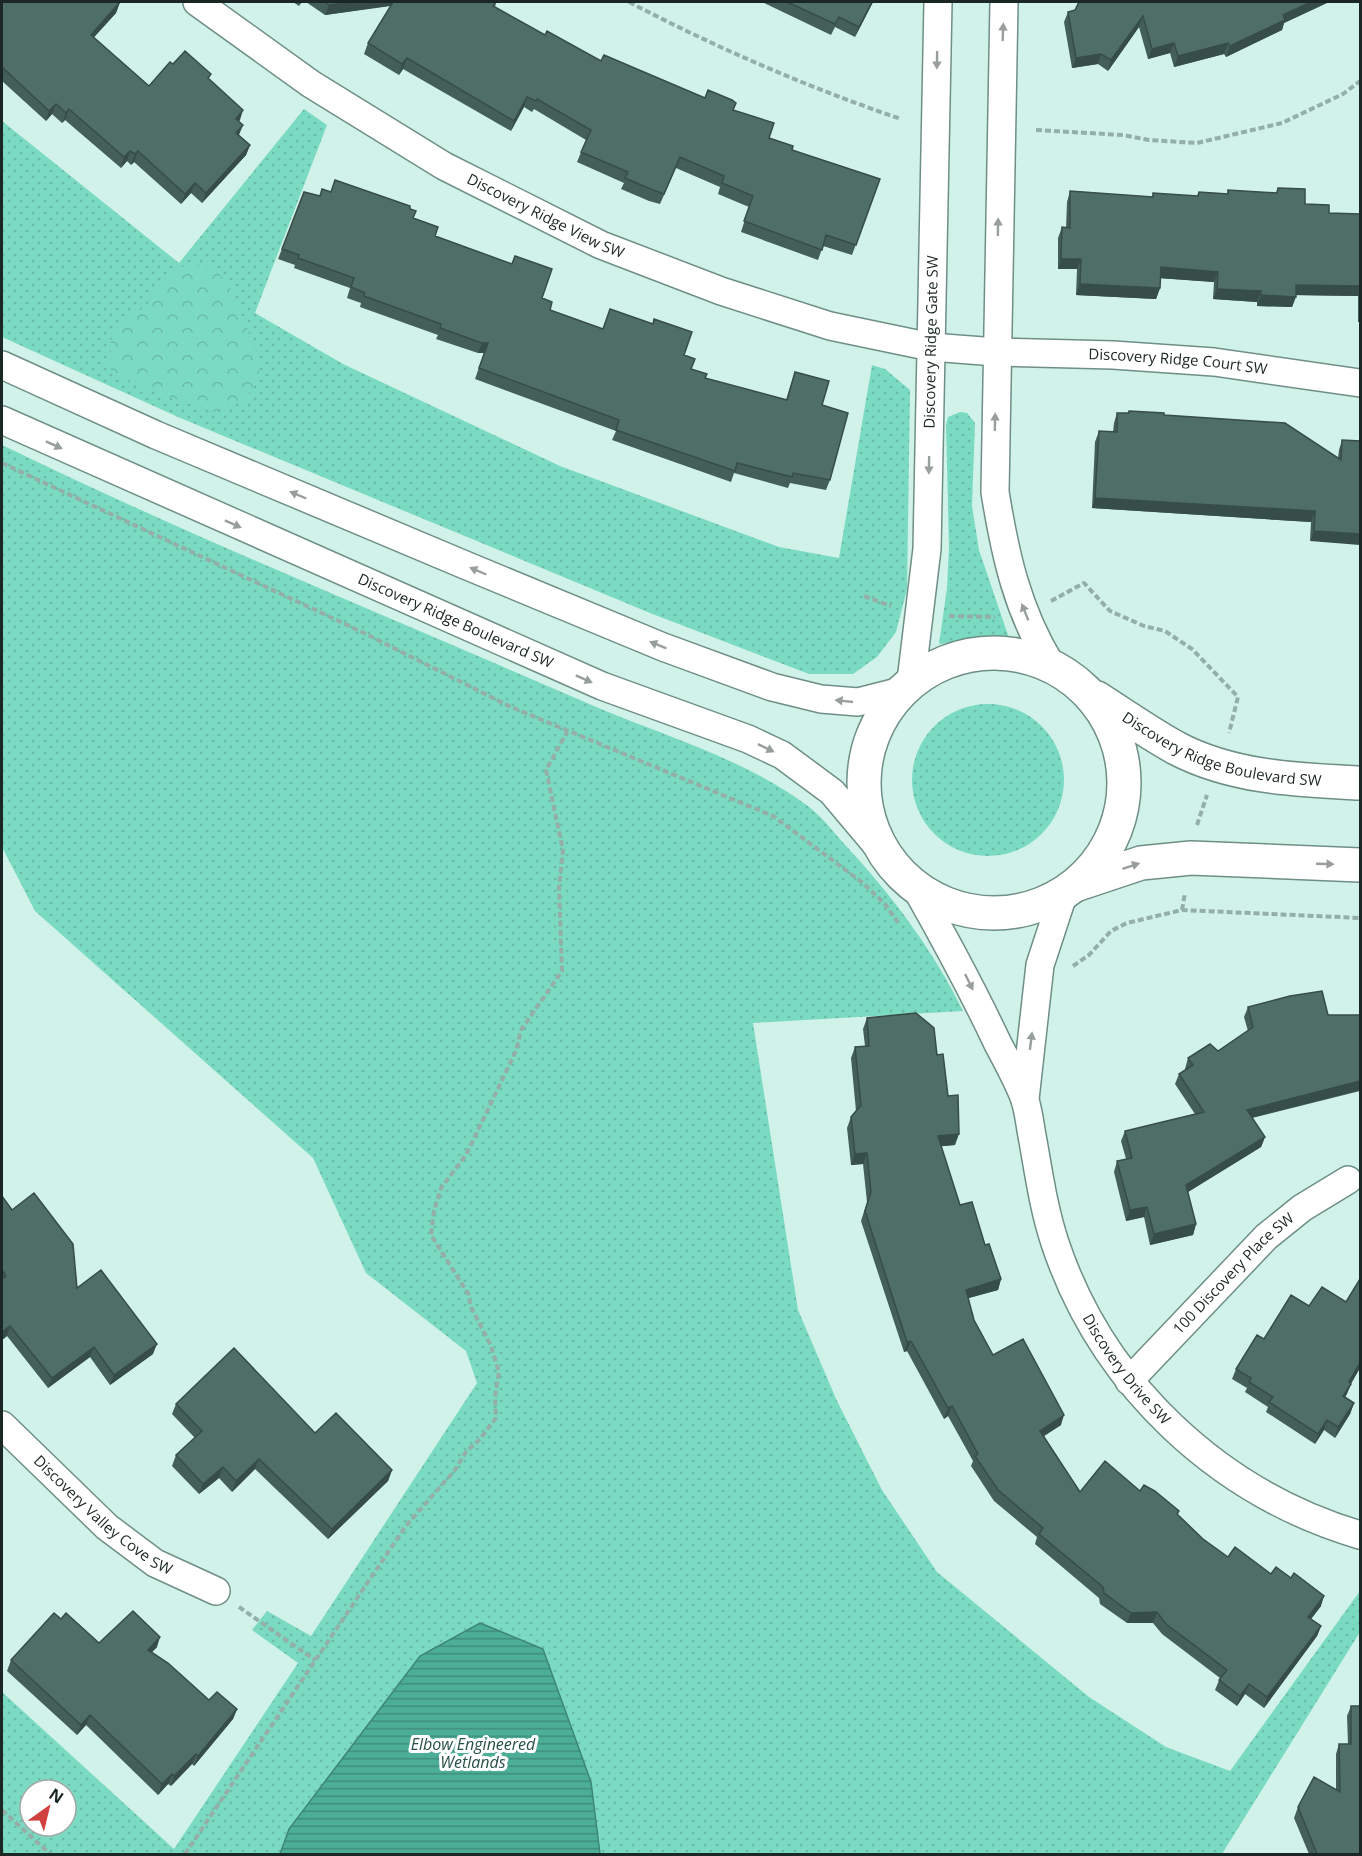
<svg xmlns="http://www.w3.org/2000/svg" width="1362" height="1856" font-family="'Open Sans',sans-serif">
<defs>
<pattern id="green-dots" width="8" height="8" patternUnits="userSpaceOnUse" patternTransform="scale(1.5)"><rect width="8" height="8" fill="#7bdac2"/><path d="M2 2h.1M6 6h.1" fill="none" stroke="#6abba7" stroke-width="1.8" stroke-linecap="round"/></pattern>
<pattern id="forest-crowns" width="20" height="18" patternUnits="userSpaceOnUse" patternTransform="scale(1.5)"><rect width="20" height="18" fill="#7bdac2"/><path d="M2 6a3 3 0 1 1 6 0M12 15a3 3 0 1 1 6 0" fill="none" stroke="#6abba7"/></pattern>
<pattern id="water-rules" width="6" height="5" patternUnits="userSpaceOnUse" patternTransform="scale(1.5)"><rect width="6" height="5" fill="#4dae97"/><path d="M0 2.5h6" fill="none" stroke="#3f8e7b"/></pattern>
</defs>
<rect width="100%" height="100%" fill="#d0f2e8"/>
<path fill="url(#green-dots)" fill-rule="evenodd" d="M304 109 327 125 255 313 343 364 560 466 779 547 839 558 872 365 885 369 910 390 907 589 896 632 877 657 853 674H809L650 613 178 417 2 337V121L179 263Z
M960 412 967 413 975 423 972 506 979 550 1009 638 939 644 947 588 949 547 946 425 948 417Z
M2 445C191 537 387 616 580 700 656 734 741 756 808 806 823 818 835 834 848 848 894 898 933 950 963 1011L753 1023 798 1310 837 1401 882 1490 937 1572 1089 1697 1166 1747 1230 1771 1360 1591V1632L1222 1854H2V1692L174 1849 298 1663 252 1630 267 1611 311 1636 477 1383 466 1351 366 1273 313 1158 35 911 2 847ZM30 1790H66V1826H30Z
M912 780a76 76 0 1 1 152 0a76 76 0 1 1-152 0Z"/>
<path fill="url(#forest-crowns)" d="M202 264 216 270 233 292 258 357 259 376 245 401 213 412 135 384 110 369 111 340 123 322 147 305 169 269Z"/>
<path fill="url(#water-rules)" stroke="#3e8674" stroke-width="1.5" d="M480 1623 543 1649 591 1782 600 1854H280L289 1829 420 1656Z"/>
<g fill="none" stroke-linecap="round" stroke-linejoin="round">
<defs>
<g id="minor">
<path id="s1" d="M197 2 311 84 444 166 601 245 721 291 830 326 931 347 996 352 1113 355 1214 362 1360 383"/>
<path d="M1004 2 995 492C1005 554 1017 610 1051 665"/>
<path d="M2 365 156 435 465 565 663 647 772 687 821 699 858 702 901 691"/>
<path id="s2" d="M2 420 602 686 748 739 782 755 832 792 885 855"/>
<path id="s3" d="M911 681 927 549 938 2"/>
<path id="s4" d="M916 888C945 939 973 991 998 1044 1007 1061 1017 1079 1024 1097 1029 1111 1030 1127 1033 1141 1039 1175 1044 1210 1055 1243 1102 1384 1218 1493 1360 1535"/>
<path d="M1025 1099 1040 965 1063 895"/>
<path id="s5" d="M1129 1381 1266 1237 1302 1208 1348 1180"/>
<path id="s6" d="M2 1425 107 1527 155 1563 216 1591"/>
</g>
<g id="tertiary">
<circle cx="994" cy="783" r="130"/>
<path id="s7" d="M1097 698C1123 715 1149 733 1176 748 1233 778 1298 780 1360 783"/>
<path d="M1078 884 1141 863 1191 858 1360 865"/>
</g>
</defs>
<use href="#minor" stroke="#6f8f86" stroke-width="30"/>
<use href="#tertiary" stroke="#6f8f86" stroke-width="36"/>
<path stroke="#94afa7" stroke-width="4" stroke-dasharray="6 3" stroke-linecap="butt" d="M629 2C717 48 807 87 901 119
M1036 130 1123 135 1149 140 1197 143 1282 123 1343 94 1360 81
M2 463 360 631 511 707 773 816 863 883 885 904 899 924
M864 596 891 606
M1051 601 1084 583 1110 611 1144 626 1165 631 1192 649 1238 697 1229 733
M949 616 995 617
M1197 825 1207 795
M1182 910 1185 893
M1073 966 1089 955 1111 931 1127 923 1182 910 1360 918
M239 1607 315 1660
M2 1810 50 1854
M185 1854 405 1527 455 1470 466 1452 480 1439 496 1418 495 1397 499 1372 491 1346 470 1305 469 1295 431 1235 434 1211 441 1188 466 1155 516 1051 521 1030 562 971 559 888 563 850 546 770 567 732"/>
<use href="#minor" stroke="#fff" stroke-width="27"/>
<use href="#tertiary" stroke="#fff" stroke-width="33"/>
</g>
<path fill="#445f57" d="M2 2H120L116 13 94 37 149 86 173 64 209 79 240 120 239 121V135L250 145 246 155 202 203 191 193 181 204 134 162 131 165 127 161 121 168 65 120 62 123 52 114 46 121 2 81Z
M293 2H302L299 6Z
M306 2H496L495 7 545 35 601 61 734 110 769 138 792 150 880 179 852 255 823 246 818 260 741 232 749 207 718 194 720 187 676 168 660 204 649 201 621 189 624 183 577 162 586 140 534 109 532 112 524 107 511 131 403 69 399 75 364 54 368 43 391 6 325 15Z
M762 2H873L855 37 835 27 831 35Z
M1079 2H1329L1284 23 1282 30 1226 57 1224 54 1174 67 1170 53 1148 59 1139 27 1108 71 1098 64 1072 68 1064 22 1068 12 1075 10Z
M1278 188 1305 204 1329 213 1360 214V322H1358V296L1296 295 1292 307 1257 306V302L1213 299 1214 282 1160 278V288L1156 299 1076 295 1077 269H1058V238L1062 227 1066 228 1067 202 1070 191 1152 197 1153 193 1197 196 1199 192 1227 194 1228 190 1276 193Z
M304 192 320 196 331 192 410 209 413 218 435 236 542 298 550 310 603 329 684 355 691 369 705 378 786 400 795 372 822 405 830 480 826 490 790 483 788 488 734 473 731 482 612 440 616 431 475 379 484 353H478L436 339 438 335 360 307 361 303 347 298 350 288 294 268 295 265 278 259Z
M1129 411 1164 415 1338 458 1339 450 1342 440 1360 441 1310 541 1311 522 1092 508 1095 442 1099 431 1113 432 1114 423 1117 413H1128Z
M1248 1007 1328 1015H1360V1091L1252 1118 1265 1137 1261 1147 1188 1192 1196 1224 1193 1235 1150 1245 1144 1217 1126 1221 1114 1172 1117 1161 1126 1159 1121 1141 1125 1131 1195 1114 1175 1084 1179 1074 1185 1070V1069L1188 1058 1218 1051 1248 1031 1244 1017Z
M867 1018 937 1055 948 1096 955 1145 941 1146 960 1205 985 1245 1001 1279 998 1290 968 1298 974 1320 993 1355 1061 1425 1044 1436 1080 1492 1140 1491 1178 1515 1203 1539 1228 1557 1271 1574 1321 1606 1311 1619 1321 1626 1317 1636 1264 1708 1245 1694 1237 1706 1215 1690 1220 1678 1162 1634 1153 1623H1127L1100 1604 1099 1598 1035 1544 1037 1537 994 1501 971 1466 973 1461 948 1416 944 1419 907 1351 904 1352 861 1221 867 1202 863 1164 851 1165 847 1128 851 1117 856 1111 851 1058 855 1047 865 1046 863 1029Z
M2 1196 12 1210 77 1288 153 1354 110 1385 90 1357 48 1388 7 1336 2 1340Z
M1360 1279V1368L1351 1384 1345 1397 1354 1403 1350 1414 1335 1438 1324 1430 1315 1444 1266 1412 1268 1407 1245 1392 1247 1388 1232 1379 1236 1369 1264 1339 1309 1306 1346 1302Z
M176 1404 315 1433 392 1470 388 1481 328 1539 255 1469 232 1492 219 1478 199 1494 172 1466 176 1455 195 1438 172 1414Z
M61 1619 99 1643 157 1647 152 1652 209 1700 237 1709 233 1719 194 1766 192 1764 171 1786 168 1784 158 1795 86 1725 77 1735 7 1671 11 1660Z
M1351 1706 1360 1854H1309L1294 1818 1298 1807 1336 1789V1754L1339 1744H1348L1347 1716Z"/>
<path fill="#374d47" d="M120 2 116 13 87 45 91 35Z
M352 2H395L394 5 325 15 329 5Z
M872 2H873L855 37 859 27Z
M1311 2H1329L1284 23 1282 30 1226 57 1230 46 1283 15Z
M1143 16 1139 27 1108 71 1111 60Z
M1174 43 1170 53 1148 59 1152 49Z
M1228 43 1224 54 1174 67 1178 56Z
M1101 54 1098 64 1072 68 1076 58Z
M407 58 403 69 399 75 402 64Z
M527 97 524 107 511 131 514 121Z
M56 104 52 114 46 121 49 111Z
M69 109 65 120 62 123 66 113Z
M243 110 240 120 232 129 236 119Z
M243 125 239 135 236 133Z
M250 145 246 155 202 203 206 193Z
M130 151 127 161 121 168 124 157Z
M138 151 134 162 131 165 135 154Z
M195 183 191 193 181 204 185 194Z
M1061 259H1081L1077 269H1058Z
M1161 267 1218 272 1214 282 1157 278Z
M1080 284 1160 288 1156 299 1076 295Z
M1296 285 1360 286V290L1358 296 1292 295Z
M1217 289 1261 291 1257 302 1213 299Z
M1261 295 1296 297 1292 307 1257 306Z
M1360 314V322H1358Z
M482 343H488L484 353H478Z
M1095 498 1315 511 1311 522 1092 508Z
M1314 531 1360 534V545L1310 541Z
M1360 1081V1090L1243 1120 1247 1110Z
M959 1134 955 1145 934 1147 938 1136Z
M1265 1137 1261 1147 1183 1195 1186 1185Z
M867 1153 863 1164 851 1165 855 1154Z
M1147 1207 1144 1217 1126 1221 1130 1210Z
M1196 1224 1193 1235 1150 1245 1154 1234Z
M1001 1279 998 1290 962 1300 966 1290Z
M10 1326 7 1336 2 1340V1332Z
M911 1341 907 1351 904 1352 907 1342Z
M157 1344 153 1354 110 1385 114 1375Z
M94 1347 90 1357 48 1388 52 1378Z
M1360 1363V1368L1345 1393 1349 1382Z
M1351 1384 1347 1394 1339 1407 1343 1396Z
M1354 1403 1350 1414 1335 1438 1338 1427Z
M952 1406 948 1416 944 1419 948 1408Z
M1064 1415 1061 1425 1036 1441 1040 1431Z
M1327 1420 1324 1430 1315 1444 1318 1434Z
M259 1459 255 1469 232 1492 236 1481Z
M223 1467 219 1478 199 1494 203 1484Z
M392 1470 388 1481 328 1539 332 1529Z
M1324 1596 1321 1606 1305 1627 1308 1617Z
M1157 1612 1153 1623H1127L1131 1613Z
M1321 1626 1317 1636 1264 1708 1267 1697Z
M160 1637 157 1647 144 1660 148 1650Z
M1249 1684 1245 1694 1237 1706 1240 1696Z
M237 1709 233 1719 194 1766 198 1756Z
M90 1715 86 1725 77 1735 81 1725Z
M196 1754 192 1764 171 1786 174 1776Z
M172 1774 168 1784 158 1795 162 1784Z"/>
<path fill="#4f6e65" stroke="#374d47" stroke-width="1.5" d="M2 2H120L91 35 149 86 170 62 173 64 185 51 211 74 208 78 243 110 236 119 243 125 236 133 250 145 206 193 195 183 185 194 138 151 135 154 130 151 124 157 69 109 66 113 56 104 49 111 2 67Z
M324 2H352L329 5Z
M393 2H496L493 6 545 35 547 31 601 61 604 55 705 98 708 90 732 100 736 103 733 110 774 123 769 138 793 146 792 150 880 179 856 245 826 235 822 250 744 221 753 196 722 183 724 176 680 157 664 194 653 190 625 178 628 172 581 152 591 130 537 99 536 101 527 97 514 121 407 58 402 64 368 43Z
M787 2H872L859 27 839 17 835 24Z
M1079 2H1311L1283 15 1285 20 1230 46 1228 43 1178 56 1174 43 1152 49 1143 16 1111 60 1101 54 1076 58 1068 12 1075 10Z
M335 180 410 206V209L416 211 413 218 438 227 435 236 512 264 515 256 552 269 542 298 552 302 550 310 603 329 610 309 653 324 654 319 692 332 684 355 695 359 691 369 707 374 705 378 787 400 795 372 829 381 822 405 848 413 830 480 793 473 792 477 737 463 735 471 616 430 619 420 479 368 488 343H482L440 328 441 324 364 296 365 293 351 287 354 278 298 258 299 255 282 249 304 192 320 196 322 189 331 192Z
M1278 188 1305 189V204L1329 205V213L1360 214V286L1296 285V297L1261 295V291L1217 289 1218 272 1161 267 1160 288 1080 284 1081 259H1061L1062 227 1070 228V191L1153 197V193L1198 196 1199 192 1228 194V190L1277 193Z
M1129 411 1164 413V415L1285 423 1341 460 1342 440 1360 441V534L1314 531 1315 511 1095 498 1099 431 1117 432V413H1129Z
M1322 991 1328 1015H1360V1081L1247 1110 1265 1137 1186 1185 1196 1224 1154 1234 1147 1207 1130 1210 1117 1161 1132 1158 1125 1131 1204 1112 1179 1074 1193 1065 1188 1058 1210 1044 1218 1051 1253 1027 1248 1007 1290 996Z
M916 1013 934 1028 937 1055 943 1054 948 1096 958 1095 959 1134 938 1136 960 1205 972 1202 985 1245 989 1244 1001 1279 966 1290 974 1320 993 1355 1023 1339 1064 1415 1040 1431 1080 1492 1105 1461 1140 1491 1144 1485 1155 1491 1179 1511 1177 1514 1203 1539 1228 1557 1235 1547 1271 1574 1276 1567 1291 1578 1294 1573 1324 1596 1308 1617 1321 1626 1267 1697 1249 1684 1240 1696 1219 1680 1227 1670 1166 1624 1157 1612 1131 1613 1104 1593 1103 1587 1039 1534 1043 1528 998 1490 975 1456 978 1454 952 1406 948 1408 911 1341 907 1342 865 1211 871 1192 867 1153 855 1154 851 1117 861 1105 855 1047 869 1046 867 1018Z
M34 1193 73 1244 77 1288 101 1270 157 1344 114 1375 94 1347 52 1378 10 1326 2 1332V1279L6 1276 2 1270V1196L12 1210Z
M1360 1279V1363L1349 1382 1351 1384 1343 1396 1354 1403 1338 1427 1327 1420 1318 1434 1269 1402 1273 1397 1249 1382 1251 1378 1236 1369 1257 1335 1264 1339 1291 1295 1309 1306 1322 1287 1346 1302Z
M234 1348 315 1433 336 1413 392 1470 332 1529 259 1459 236 1481 223 1467 203 1484 176 1455 202 1431 176 1404Z
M133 1611 160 1637 148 1650 168 1663 209 1700 217 1692 237 1709 198 1756 196 1754 174 1776 172 1774 162 1784 90 1715 81 1725 11 1660 54 1613 61 1619 66 1613 99 1643Z
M1351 1706H1360V1854H1317L1298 1807 1314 1777 1340 1792 1339 1744H1351Z"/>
<defs><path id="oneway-solid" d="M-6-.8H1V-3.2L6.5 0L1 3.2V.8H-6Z" transform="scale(1.5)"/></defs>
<g fill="#989e9c">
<use href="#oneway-solid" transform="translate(1003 32) rotate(-88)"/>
<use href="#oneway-solid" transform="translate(937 60) rotate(91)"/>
<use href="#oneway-solid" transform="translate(998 227) rotate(-89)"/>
<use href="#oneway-solid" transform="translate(995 422) rotate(-89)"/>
<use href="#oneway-solid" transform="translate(54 445) rotate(24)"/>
<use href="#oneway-solid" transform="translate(929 465) rotate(91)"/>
<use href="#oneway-solid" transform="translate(298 495) rotate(-157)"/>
<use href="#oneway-solid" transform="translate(233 524) rotate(24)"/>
<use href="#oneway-solid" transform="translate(478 571) rotate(-157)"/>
<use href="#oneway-solid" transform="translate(1025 612) rotate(-112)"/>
<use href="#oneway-solid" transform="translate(658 645) rotate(-158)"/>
<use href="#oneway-solid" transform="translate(584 679) rotate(24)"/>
<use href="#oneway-solid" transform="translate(844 701) rotate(-174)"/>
<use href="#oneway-solid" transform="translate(766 748) rotate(26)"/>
<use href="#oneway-solid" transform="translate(1325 864) rotate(2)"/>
<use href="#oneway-solid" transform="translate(1131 866) rotate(-18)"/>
<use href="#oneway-solid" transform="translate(969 982) rotate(64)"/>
<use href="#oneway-solid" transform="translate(1031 1041) rotate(-83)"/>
</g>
<g text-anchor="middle" stroke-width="6" stroke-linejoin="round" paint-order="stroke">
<g font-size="15" fill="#1a2724" stroke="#fff">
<text dy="5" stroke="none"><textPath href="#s1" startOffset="410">Discovery Ridge View SW</textPath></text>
<text dy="5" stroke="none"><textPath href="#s3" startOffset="340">Discovery Ridge Gate SW</textPath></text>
<text dy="5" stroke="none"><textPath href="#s1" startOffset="1066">Discovery Ridge Court SW</textPath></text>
<text dy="5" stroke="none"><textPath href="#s2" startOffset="496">Discovery Ridge Boulevard SW</textPath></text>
<text dy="5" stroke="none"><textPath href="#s7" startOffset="138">Discovery Ridge Boulevard SW</textPath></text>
<text dy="5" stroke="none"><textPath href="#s5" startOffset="150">100 Discovery Place SW</textPath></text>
<text dy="5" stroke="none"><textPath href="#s4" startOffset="531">Discovery Drive SW</textPath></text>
<text dy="5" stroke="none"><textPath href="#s6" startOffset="136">Discovery Valley Cove SW</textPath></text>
</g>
<g font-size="16" font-style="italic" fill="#265046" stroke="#fff">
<text x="473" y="1750">Elbow Engineered<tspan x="473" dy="18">Wetlands</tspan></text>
</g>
</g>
<rect width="1362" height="1856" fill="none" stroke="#1a2724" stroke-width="6"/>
<g transform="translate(48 1808) rotate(34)"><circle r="28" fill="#ffffff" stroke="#a3a9a7" stroke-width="1.5"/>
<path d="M0-4.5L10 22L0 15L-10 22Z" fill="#d0413f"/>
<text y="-9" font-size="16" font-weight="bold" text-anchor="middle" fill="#1a2724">N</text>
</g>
</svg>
